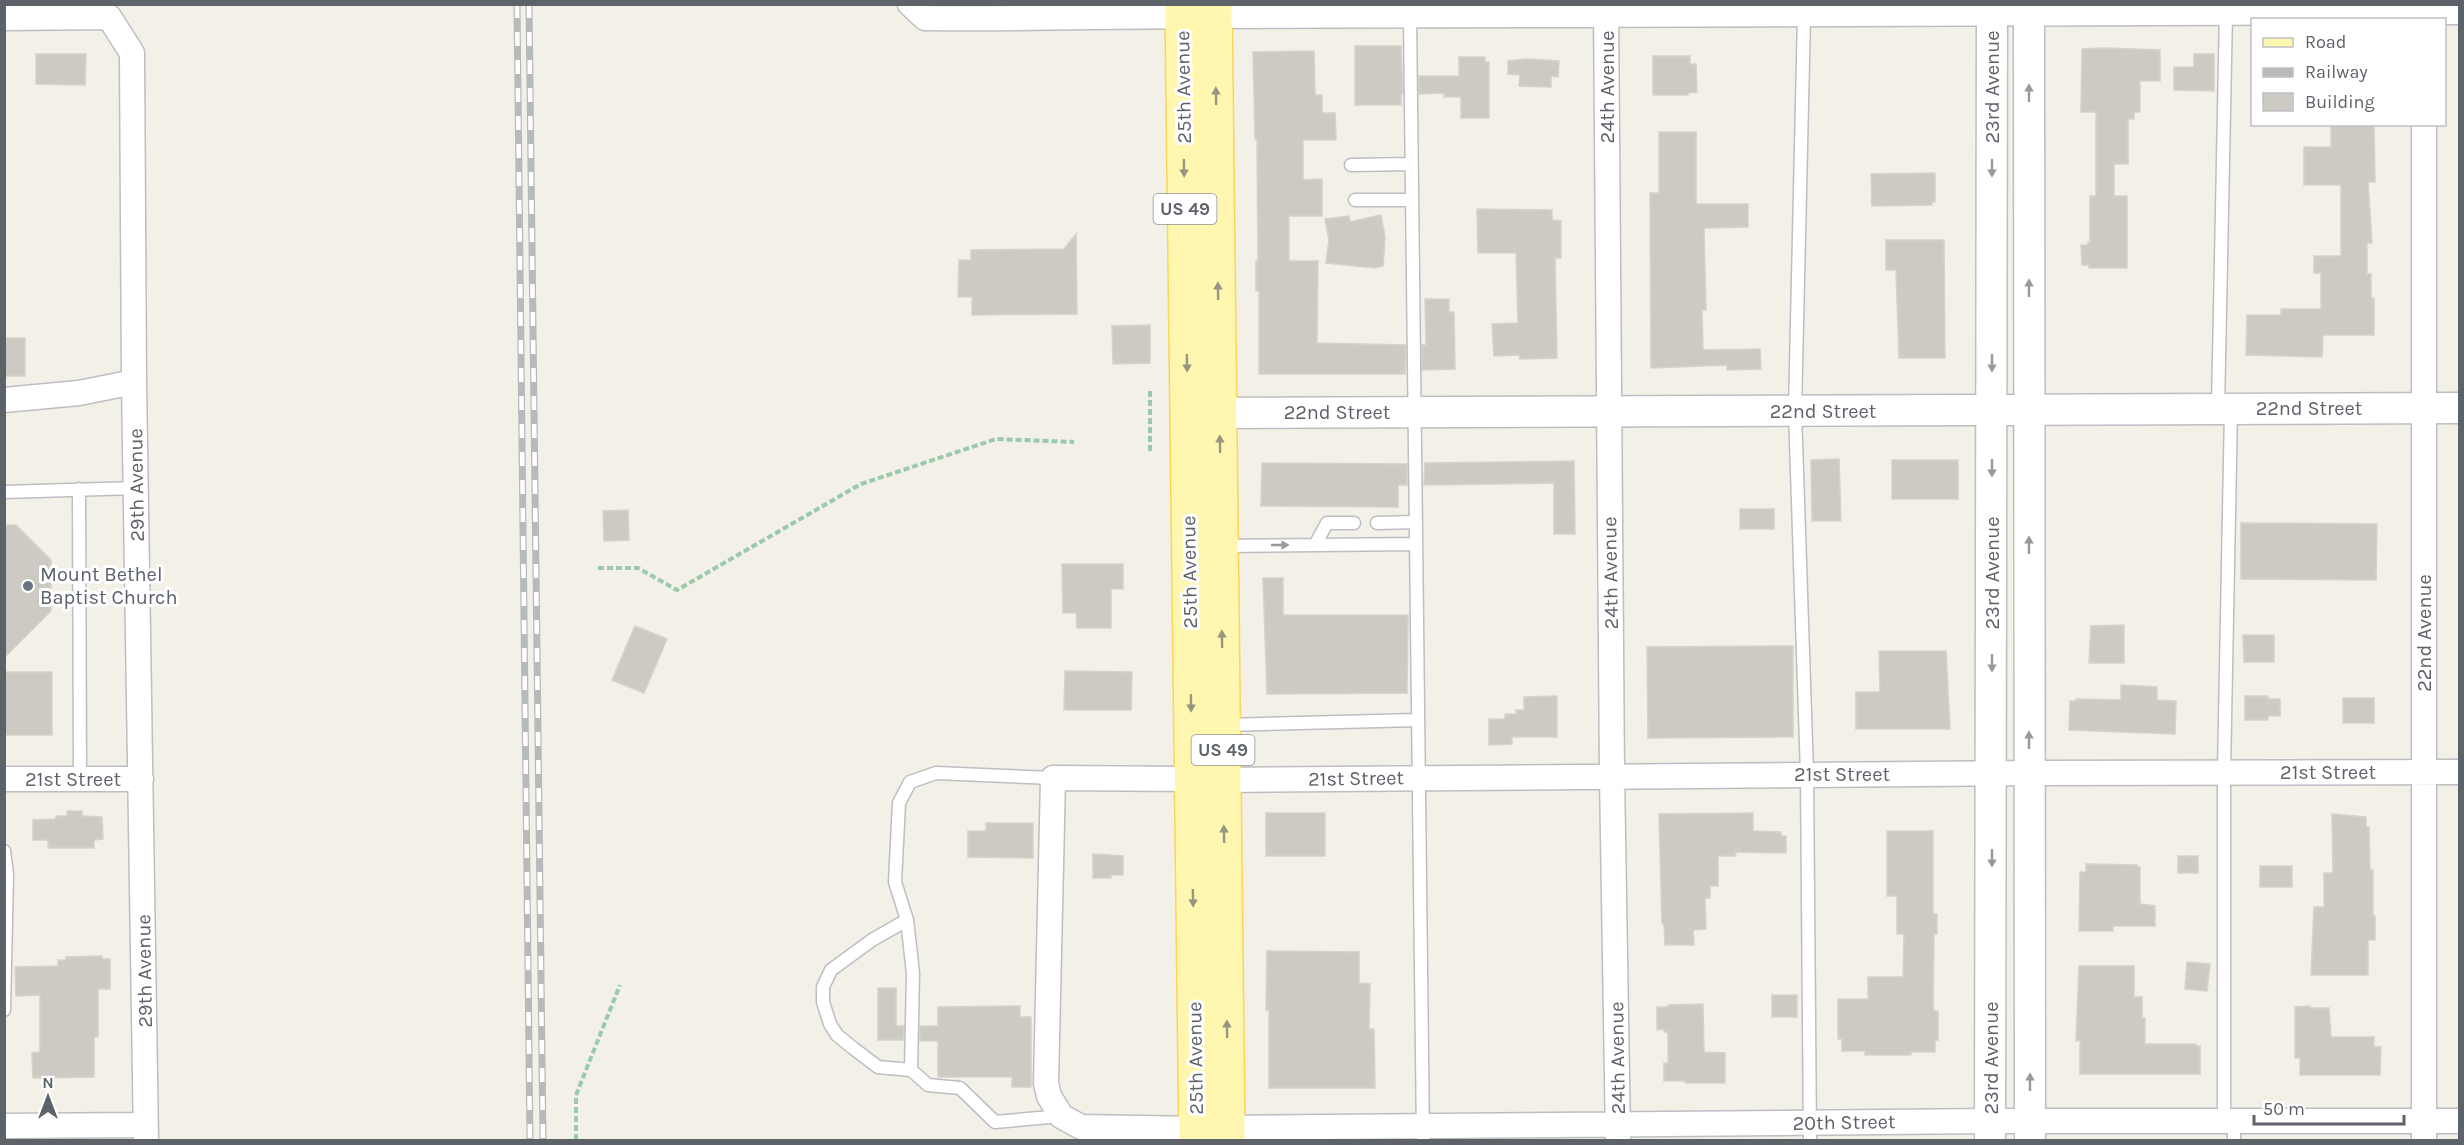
<svg xmlns="http://www.w3.org/2000/svg" width="2464" height="1145" font-family="Karla,sans-serif">
<rect width="100%" height="100%" fill="#f2f0e7"/>
<path fill="#cdcac4" stroke="#d7d2c5" stroke-width="1.5" d="M1355 46H1401L1403 94H1401V105H1355Z
M2104 48 2160 50V81H2140V112H2134V119H2128V164H2114V196H2127V268H2089V265H2082L2081 245H2088V242H2090V196H2096V112H2081L2082 49Z
M1314 51 1315 95H1322V113H1335L1336 140H1303V180L1322 179V216H1289V261H1318L1317 343 1406 345 1405 374H1259V291H1256V261H1258L1257 139H1255L1253 52Z
M36 54H86L85 85 36 84Z
M2194 54H2214V91L2174 90V67H2194Z
M1653 56H1690V64H1696L1697 92 1688 93V95H1653Z
M1459 57H1485V62H1489V118H1461V97H1444V93L1419 94V76H1459Z
M1527 59 1559 61 1558 77 1551 76V87L1519 86 1520 75 1508 74V61Z
M2331 124H2374L2375 182H2368L2372 243H2367V274H2371V298H2374V335H2323L2322 357 2246 355 2247 315H2281V309H2321V273H2314V256H2341V185H2304V147H2331Z
M1659 132H1696V204H1748V227L1704 228 1706 310H1702L1703 350 1760 349 1761 369 1727 370V365L1651 368 1650 193H1659Z
M1935 173V202H1932V205L1872 206 1871 174Z
M1477 209 1552 210V220L1561 221V258H1555L1557 358 1520 359 1519 355 1494 356 1492 324 1518 323 1516 253H1478Z
M1381 215 1385 237 1383 266 1375 268 1326 263 1329 239 1325 219 1349 216 1350 222Z
M1076 234 1077 314 972 315V297H958L959 260H971V250L1064 249Z
M1886 240H1944L1945 358H1899L1896 270H1886Z
M1425 299H1449V312H1454L1455 369 1422 370V345H1426Z
M1150 325V363L1113 364 1112 326Z
M4 338H25V376H4Z
M1839 459 1841 521H1812L1811 460Z
M1892 460H1958V499H1892Z
M1574 461 1575 534H1554V483L1424 485 1425 463Z
M1262 463 1407 464V485H1398V507L1261 506Z
M1740 509H1774V529H1740Z
M628 510 629 540 604 541 603 511Z
M2241 523 2377 524 2376 580 2241 579Z
M4 525H16L51 560V611L4 658Z
M1062 564H1123V589H1111V628H1077L1076 613H1063Z
M1263 578H1283V615H1408L1407 693 1267 694Z
M2124 625V663H2089L2091 626Z
M635 626 667 639 644 693 612 680Z
M2243 635H2274V662H2244Z
M1793 646V737L1648 738 1647 647Z
M1879 651H1946L1950 729H1856V692H1880Z
M1065 671 1132 672 1131 710H1064Z
M4 672H52V735H4Z
M2121 685 2157 687V700L2176 701 2175 734 2069 730 2070 701H2076V699L2121 700Z
M1557 696V737H1512V744L1489 745V719H1505V714H1516V710H1524V697Z
M2245 696H2268V699H2280V716H2268V720H2245Z
M2343 698H2374V723H2343Z
M67 811H82V816L102 817 103 839 94 840V848H48V840H33V820L56 819V816H67Z
M1266 813H1325V856H1266Z
M1753 813V831L1781 832V836H1786V853L1735 852 1736 856H1718V886H1710V898H1705L1706 929 1693 930 1694 945H1665L1664 924H1662L1659 814Z
M2332 814 2366 817V827H2369L2370 870H2373V916H2375V940H2368V975H2311L2314 907H2324V873H2333Z
M986 823H1033V858L968 857V831H986Z
M1887 831H1933V914H1937V934H1934L1933 1005 1934 1011H1938V1040H1935V1052H1911V1055H1865V1051H1842V1039H1838V999H1868V977H1903L1904 934H1897V896H1887Z
M1093 854 1123 856V875H1111V878H1093Z
M2178 856H2198V873H2178Z
M2086 864 2137 865V867H2140V904L2155 906V926H2113V931H2079L2080 872H2086Z
M2260 866H2292V887H2260Z
M1267 951 1359 952V983L1370 984 1369 1029H1374L1375 1088H1269V1010H1266Z
M102 956V959H110V989H98V1037H94V1077L33 1078 32 1053 40 1052V995L16 996 15 967 58 966V960H66V957Z
M2187 962 2210 964 2207 991 2185 989Z
M2079 966H2134V997H2142V1018H2145V1044H2196V1046H2200V1074H2080V1040L2076 1041Z
M878 988H896V1026H904L903 1040H878Z
M1772 995H1797V1017H1772Z
M1703 1004 1704 1052 1725 1053V1083H1685V1081H1664V1063H1668V1032H1664V1029L1657 1030V1007H1668V1005Z
M1020 1006V1017H1031V1087H1012V1077H938V1041H920V1026H938V1007Z
M2310 1006V1008H2329L2331 1037H2374V1047H2381L2380 1075H2300V1058H2295V1007Z"/>
<g fill="none" stroke-linecap="round" stroke-linejoin="round">
<defs>
<path id="service" d="M1804 15 1795 411 1807 774 1810 1140
M1410 17 1423 1140
M1351 165 1411 164
M1355 200H1410
M2218 409 2226 11
M79 489 80 779
M4 492 136 488
M1377 523 1416 522
M1315 545 1327 523H1354
M1222 546 1416 544
M1225 725 1418 720
M1053 778 936 773 910 782 899 803 895 882 907 920 913 973 911 1070 928 1085 960 1088 995 1122 1061 1116
M4 851 7 874 4 1010
M907 920 872 940 831 970 823 987V1002L830 1024 837 1035 853 1048 878 1067 911 1070
M2224 1121V772L2231 409
M2234 1140V1121"/>
<path id="minor" d="M910 4 925 18C1023 19 1121 16 1218 16 1632 16 2046 14 2460 12
M1606 4 1612 776 1618 1138
M4 18 109 17 132 53 134 382 146 1140
M4 400 79 393 134 382
M4 779H141
M1192 779 1053 778 1046 1083 1049 1096 1061 1116 1081 1127 1196 1129
M1224 780 2030 773 2460 772
M4 1126 145 1125
M1228 1128 1990 1121H2460
M2424 1140V124"/>
<path id="tertiary" d="M2029 4 2030 1140
M1197 413 2460 408
M1990 1140 1992 4"/>
<path id="primary" d="M1182 4 1196 1140
M1215 4 1228 1140"/>
</defs>
<use href="#service" stroke="#bcbec3" stroke-width="15"/>
<use href="#minor" stroke="#bcbec3" stroke-width="27"/>
<use href="#tertiary" stroke="#bcbec3" stroke-width="33"/>
<use href="#primary" stroke="#fbd657" stroke-width="36"/>
<path stroke="#9ac9ab" stroke-width="4" stroke-dasharray="6 3" stroke-linecap="butt" d="M1150 451V389
M598 568H638L677 590 861 484 996 439 1074 442
M576 1140V1095L620 985"/>
<use href="#service" stroke="#fff" stroke-width="12"/>
<use href="#minor" stroke="#fff" stroke-width="24"/>
<use href="#tertiary" stroke="#fff" stroke-width="30"/>
<use href="#primary" stroke="#fff7af" stroke-width="33"/>
<defs>
<path id="rail" d="M517 4 530 1140
M529 4 543 1140"/>
</defs>
<use href="#rail" stroke="#b8b9ba" stroke-width="7"/>
<use href="#rail" stroke="#fff" stroke-width="4.5" stroke-dasharray="14" stroke-linecap="butt"/>
</g>
<defs><path id="oneway-solid" d="M-6-.8H1V-3.2L6.5 0L1 3.2V.8H-6Z" transform="scale(1.5)"/></defs>
<g fill="#96999e">
<use href="#oneway-solid" transform="translate(2029 93) rotate(-90)"/>
<use href="#oneway-solid" transform="translate(1992 168) rotate(90)"/>
<use href="#oneway-solid" transform="translate(2029 288) rotate(-90)"/>
<use href="#oneway-solid" transform="translate(1992 363) rotate(90)"/>
<use href="#oneway-solid" transform="translate(1992 468) rotate(90)"/>
<use href="#oneway-solid" transform="translate(1280 545)"/>
<use href="#oneway-solid" transform="translate(2029 545) rotate(-90)"/>
<use href="#oneway-solid" transform="translate(1992 663) rotate(90)"/>
<use href="#oneway-solid" transform="translate(2029 740) rotate(-90)"/>
<use href="#oneway-solid" transform="translate(1992 858) rotate(90)"/>
<use href="#oneway-solid" transform="translate(2030 1082) rotate(-90)"/>
</g>
<g fill="#969682">
<use href="#oneway-solid" transform="translate(1216 96) rotate(-91)"/>
<use href="#oneway-solid" transform="translate(1184 168) rotate(89)"/>
<use href="#oneway-solid" transform="translate(1218 291) rotate(-91)"/>
<use href="#oneway-solid" transform="translate(1187 363) rotate(89)"/>
<use href="#oneway-solid" transform="translate(1220 444) rotate(-91)"/>
<use href="#oneway-solid" transform="translate(1222 639) rotate(-91)"/>
<use href="#oneway-solid" transform="translate(1191 703) rotate(89)"/>
<use href="#oneway-solid" transform="translate(1224 834) rotate(-91)"/>
<use href="#oneway-solid" transform="translate(1193 898) rotate(89)"/>
<use href="#oneway-solid" transform="translate(1227 1029) rotate(-91)"/>
</g>
<circle fill="#6b7280" stroke="#fff" stroke-width="2" cx="28" cy="586" r="6"/>
<g text-anchor="middle" stroke-width="6" stroke-linejoin="round" paint-order="stroke">
<g fill="#fff" stroke="#8e9196" stroke-width="1.5">
<rect x="1153.5" y="194" width="63" height="30" rx="4.5"/>
<rect x="1191.5" y="735" width="63" height="30" rx="4.5"/>
</g>
<g font-size="18" font-weight="bold" fill="#5e6269">
<text x="1185" y="215">US 49</text>
<text x="1223" y="756">US 49</text>
</g>
<g font-size="20" fill="#5e6269" stroke="#fff">
<text transform="translate(1183 87) rotate(-91)" y="7">25th Avenue</text>
<text transform="translate(1607 87) rotate(-90)" y="7">24th Avenue</text>
<text transform="translate(1992 87) rotate(-90)" y="7">23rd Avenue</text>
<text x="2309" y="415">22nd Street</text>
<text x="1823" y="418">22nd Street</text>
<text x="1337" y="419">22nd Street</text>
<text transform="translate(136 485) rotate(-91)" y="7">29th Avenue</text>
<text transform="translate(1189 572) rotate(-91)" y="7">25th Avenue</text>
<text transform="translate(1610 573) rotate(-91)" y="7">24th Avenue</text>
<text transform="translate(1992 573) rotate(-90)" y="7">23rd Avenue</text>
<text transform="translate(2424 633) rotate(-90)" y="7">22nd Avenue</text>
<text x="2328" y="779">21st Street</text>
<text x="1842" y="781">21st Street</text>
<text transform="translate(1356 778) rotate(-1)" y="7">21st Street</text>
<text x="73" y="786">21st Street</text>
<text transform="translate(144 971) rotate(-91)" y="7">29th Avenue</text>
<text transform="translate(1195 1058) rotate(-91)" y="7">25th Avenue</text>
<text transform="translate(1617 1058) rotate(-91)" y="7">24th Avenue</text>
<text transform="translate(1991 1058) rotate(-90)" y="7">23rd Avenue</text>
<text transform="translate(1844 1122) rotate(-1)" y="7">20th Street</text>
</g>
<g font-size="20" fill="#5b616d" stroke="#fff" text-anchor="start">
<text x="40" y="581">Mount Bethel<tspan x="40" dy="23">Baptist Church</tspan></text>
</g>
</g>
<rect width="2464" height="1145" fill="none" stroke="#5e6269" stroke-width="12"/>
<rect x="2251" y="18" width="195" height="108" fill="#ffffff" stroke="#bfc0c3" stroke-width="1.5"/>
<rect x="2263" y="38" width="30" height="9" fill="#fff7af" stroke="#bfc0c3" stroke-width="1.5"/>
<text x="2305" y="48" font-size="18" fill="#5e6269">Road</text>
<rect x="2263" y="68" width="30" height="9" fill="#b8b9ba" stroke="#bfc0c3" stroke-width="1.5"/>
<text x="2305" y="78" font-size="18" fill="#5e6269">Railway</text>
<rect x="2263" y="93" width="30" height="18" fill="#cdcac4" stroke="#bfc0c3" stroke-width="1.5"/>
<text x="2305" y="108" font-size="18" fill="#5e6269">Building</text>
<g transform="translate(48 1097)" stroke="#ffffff" stroke-width="4.5" paint-order="stroke">
<path d="M0-4.5L10 22L0 15L-10 22Z" fill="#5e6269"/>
<text y="-9" font-size="16" font-weight="bold" text-anchor="middle" fill="#5e6269">N</text>
</g>
<path d="M2254 1115v9h150v-9" fill="none" stroke="#5e6269" stroke-width="3"/>
<text x="2263" y="1115" font-size="18" fill="#5e6269" stroke="#ffffff" stroke-width="4.5" paint-order="stroke">50 m</text>
</svg>
